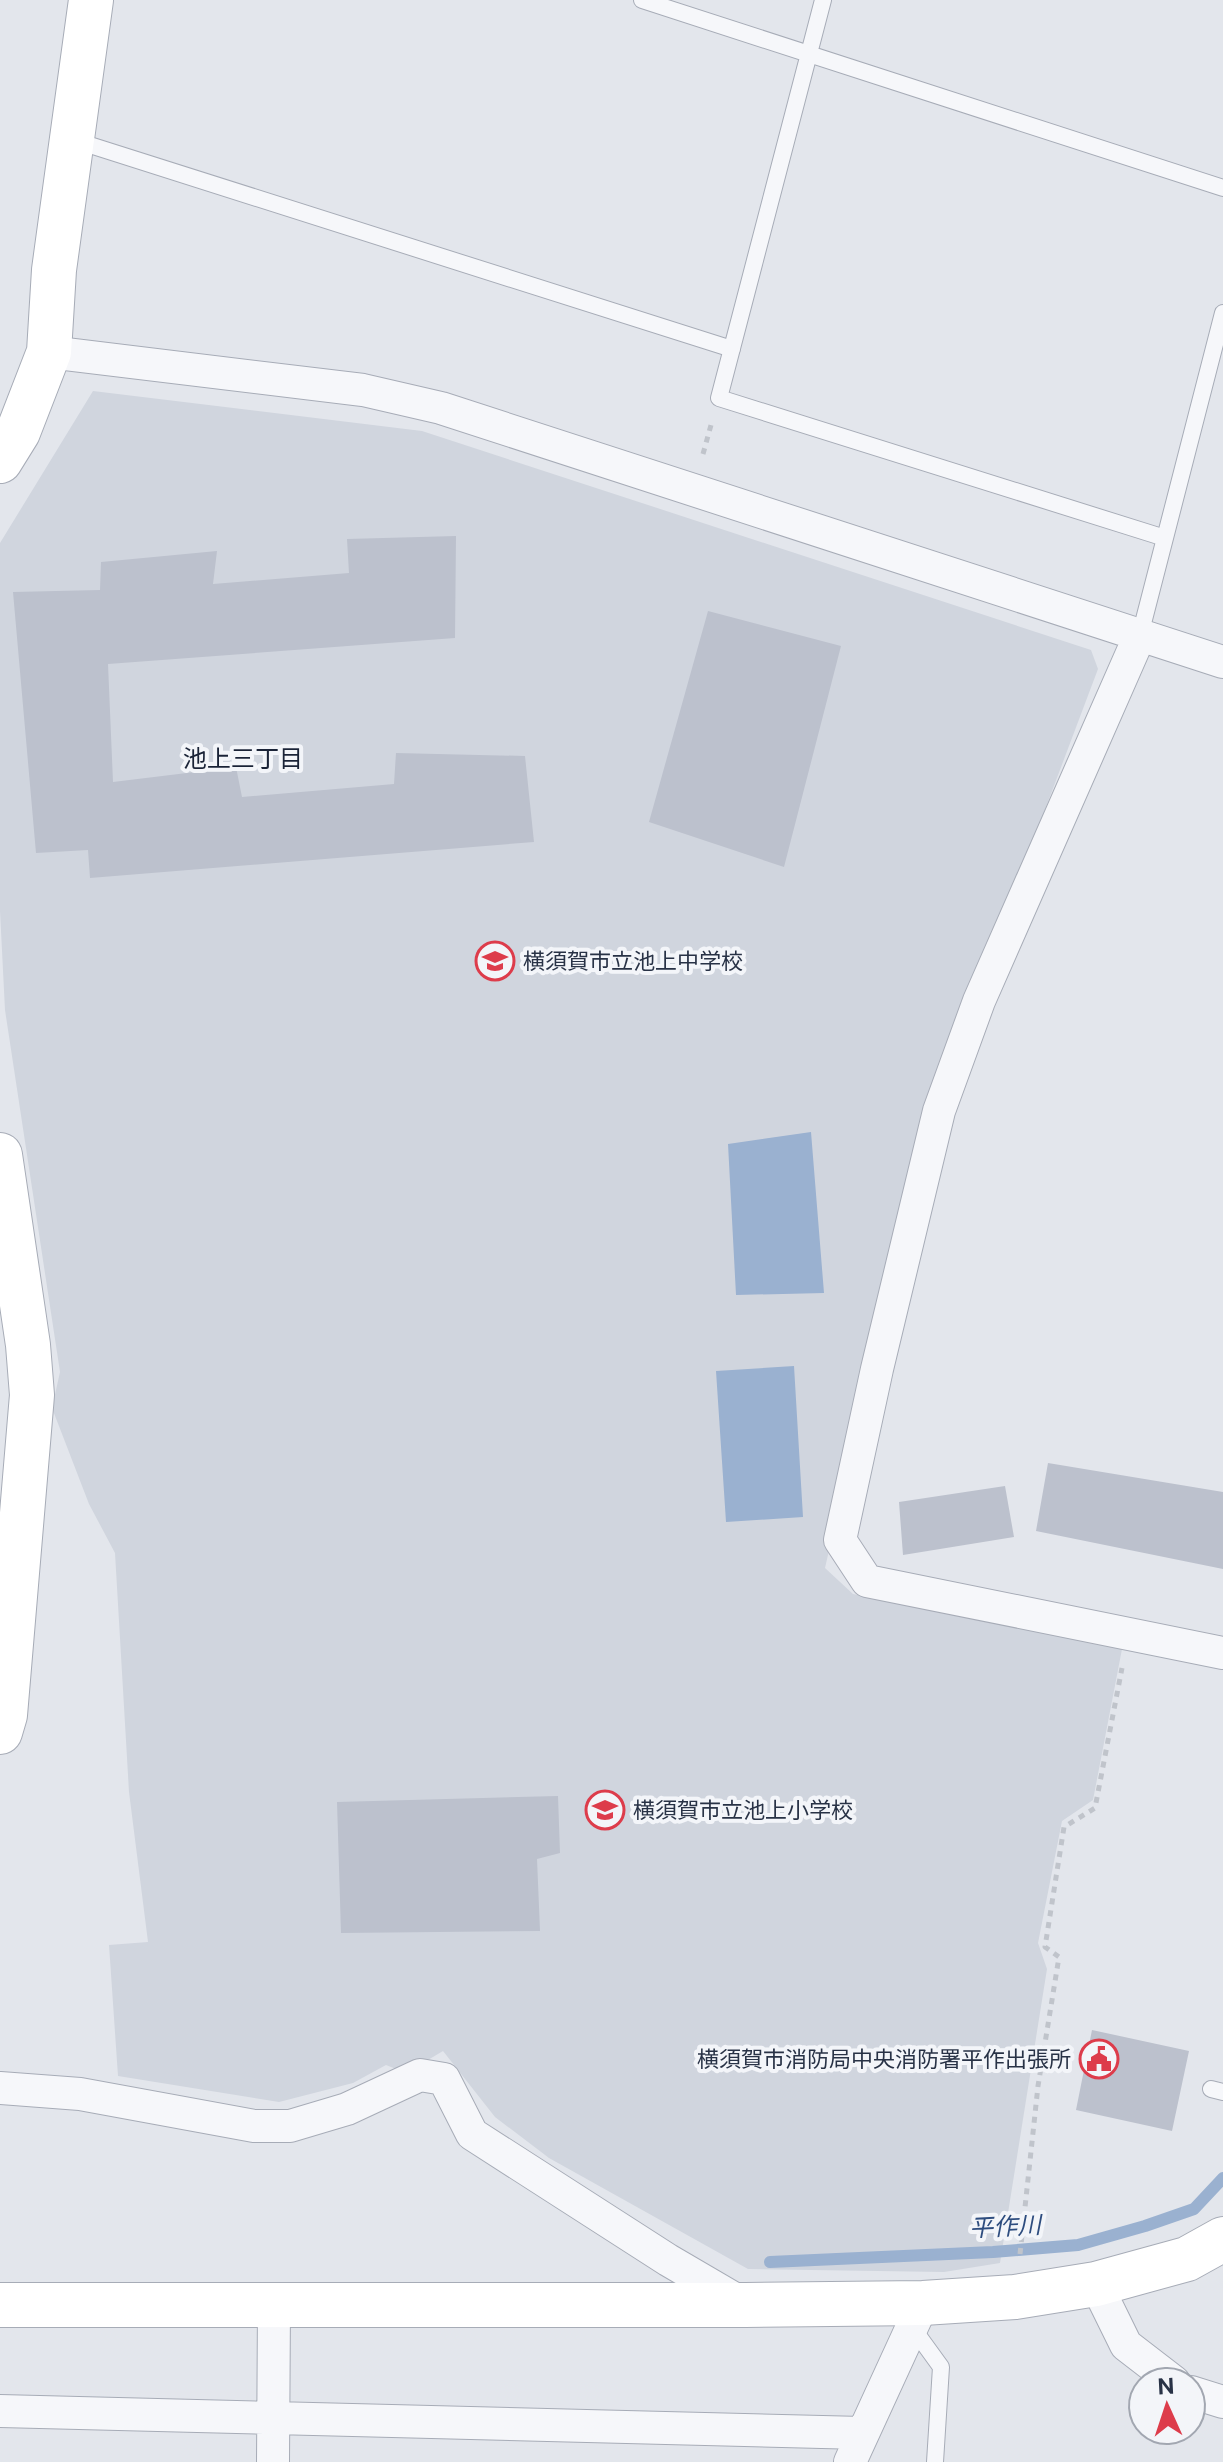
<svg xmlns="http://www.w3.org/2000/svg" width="1223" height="2462" font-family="'Public Sans','Noto Sans JP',sans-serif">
<rect width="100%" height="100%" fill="#e3e6ec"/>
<path fill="#d0d5de" d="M93 391 422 431 1091 650 1098 669 942 1083 878 1336 825 1568 853 1594 1122 1649 1093 1800 1062 1821 1038 1943 1047 1969 1000 2263 944 2272 748 2269 549 2158 495 2117 443 2051 406 2073 386 2065 353 2083 279 2102 118 2076 109 1945 148 1942 129 1792 115 1553 89 1504 52 1408 60 1372 5 1010 0 911V543Z"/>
<path fill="#9ab1d0" d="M811 1132 824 1293 736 1295 728 1144Z
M794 1366 803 1517 726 1522 716 1371Z"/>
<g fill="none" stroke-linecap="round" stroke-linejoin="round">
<path stroke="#9ab1d0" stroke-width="12" d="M770 2262 993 2252 1078 2245 1145 2226 1194 2209 1223 2178"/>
</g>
<path fill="#bcc1cd" d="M456 536 455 638 108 664 113 782 236 767 242 797 394 784 396 753 525 756 534 842 90 878 88 850 36 853 13 592 100 590 101 562 217 551 213 584 349 573 347 539Z
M708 611 841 646 784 867 649 822Z
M1048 1463 1223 1492V1569L1036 1531Z
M1005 1486 1014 1537 903 1555 899 1502Z
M558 1796 560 1853 537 1859 540 1931 341 1933 337 1802Z
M1092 2030 1189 2051 1172 2131 1076 2110Z"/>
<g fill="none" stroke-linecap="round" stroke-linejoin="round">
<defs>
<path id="lane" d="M642 0 1223 188
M823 0 719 398 1165 538
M74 140 732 349
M1140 635 1223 313
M1211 2089 1223 2092
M912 2327 941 2367 935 2462"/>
<path id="street" d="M49 352 363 390 441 408 1223 662
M1140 635 979 1001 939 1111 877 1369 840 1540 867 1581 1223 1653
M0 2088 80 2094 254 2126H290L347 2109 420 2075 444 2079 472 2134 668 2260 745 2305
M1096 2284 1126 2345 1174 2382
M1191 2392 1223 2402
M0 2411 862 2433
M273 2462 274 2306
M850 2462 923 2303"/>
<path id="secondary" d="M0 461 18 432 49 352 54 270 91 0
M0 1155 28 1345 32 1395 5 1715 0 1732
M0 2305H745L923 2303 1015 2297 1096 2284 1187 2259 1223 2239"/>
</defs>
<use href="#lane" stroke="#a7acb7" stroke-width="18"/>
<use href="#street" stroke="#a7acb7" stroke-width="34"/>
<use href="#secondary" stroke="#a7acb7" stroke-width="46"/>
<path stroke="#c0c4cb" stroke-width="5" stroke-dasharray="6 6" stroke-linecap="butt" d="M703 454 711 425
M1020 2254 1038 2086 1059 1957 1045 1947 1064 1827 1095 1808 1122 1668"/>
<use href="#lane" stroke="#f6f7fa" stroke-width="16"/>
<use href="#street" stroke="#f6f7fa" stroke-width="32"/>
<use href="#secondary" stroke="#fff" stroke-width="44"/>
</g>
<defs>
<symbol id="school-ring" viewBox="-11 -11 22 22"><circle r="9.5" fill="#f3f5f9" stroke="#dd3c4b" stroke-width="1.5"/><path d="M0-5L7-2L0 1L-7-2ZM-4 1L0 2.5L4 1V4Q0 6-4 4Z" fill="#dd3c4b"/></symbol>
<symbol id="civic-ring" viewBox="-11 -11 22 22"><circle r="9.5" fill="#f3f5f9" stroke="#dd3c4b" stroke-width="1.5"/><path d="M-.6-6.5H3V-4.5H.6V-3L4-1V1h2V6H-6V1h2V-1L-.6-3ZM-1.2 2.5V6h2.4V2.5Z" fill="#dd3c4b"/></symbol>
</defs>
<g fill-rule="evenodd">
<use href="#school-ring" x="473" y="939" width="44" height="44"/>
<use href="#school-ring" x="583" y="1788" width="44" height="44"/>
<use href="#civic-ring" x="1077" y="2037" width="44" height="44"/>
</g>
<g text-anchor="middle" stroke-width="8" stroke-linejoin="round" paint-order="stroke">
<g font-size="22" fill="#283246" stroke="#f3f5f9" text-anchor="start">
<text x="523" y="969">横須賀市立池上中学校</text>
<text x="633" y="1818">横須賀市立池上小学校</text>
<text x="1071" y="2067" text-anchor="end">横須賀市消防局中央消防署平作出張所</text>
</g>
<g font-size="24" fill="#1a2337" stroke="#f3f5f9">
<text x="243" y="767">池上三丁目</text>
</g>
<g font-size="24" font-style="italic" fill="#2e4d7f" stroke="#f3f5f9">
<text transform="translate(1005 2227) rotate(-3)" y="8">平作川</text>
</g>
</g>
<g transform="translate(1167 2406) rotate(357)"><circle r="38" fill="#f3f5f9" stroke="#a2a7b1" stroke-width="2"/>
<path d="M0-6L14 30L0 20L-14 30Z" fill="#dd3c4b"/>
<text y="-12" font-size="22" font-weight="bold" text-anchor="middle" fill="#283246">N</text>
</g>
</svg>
